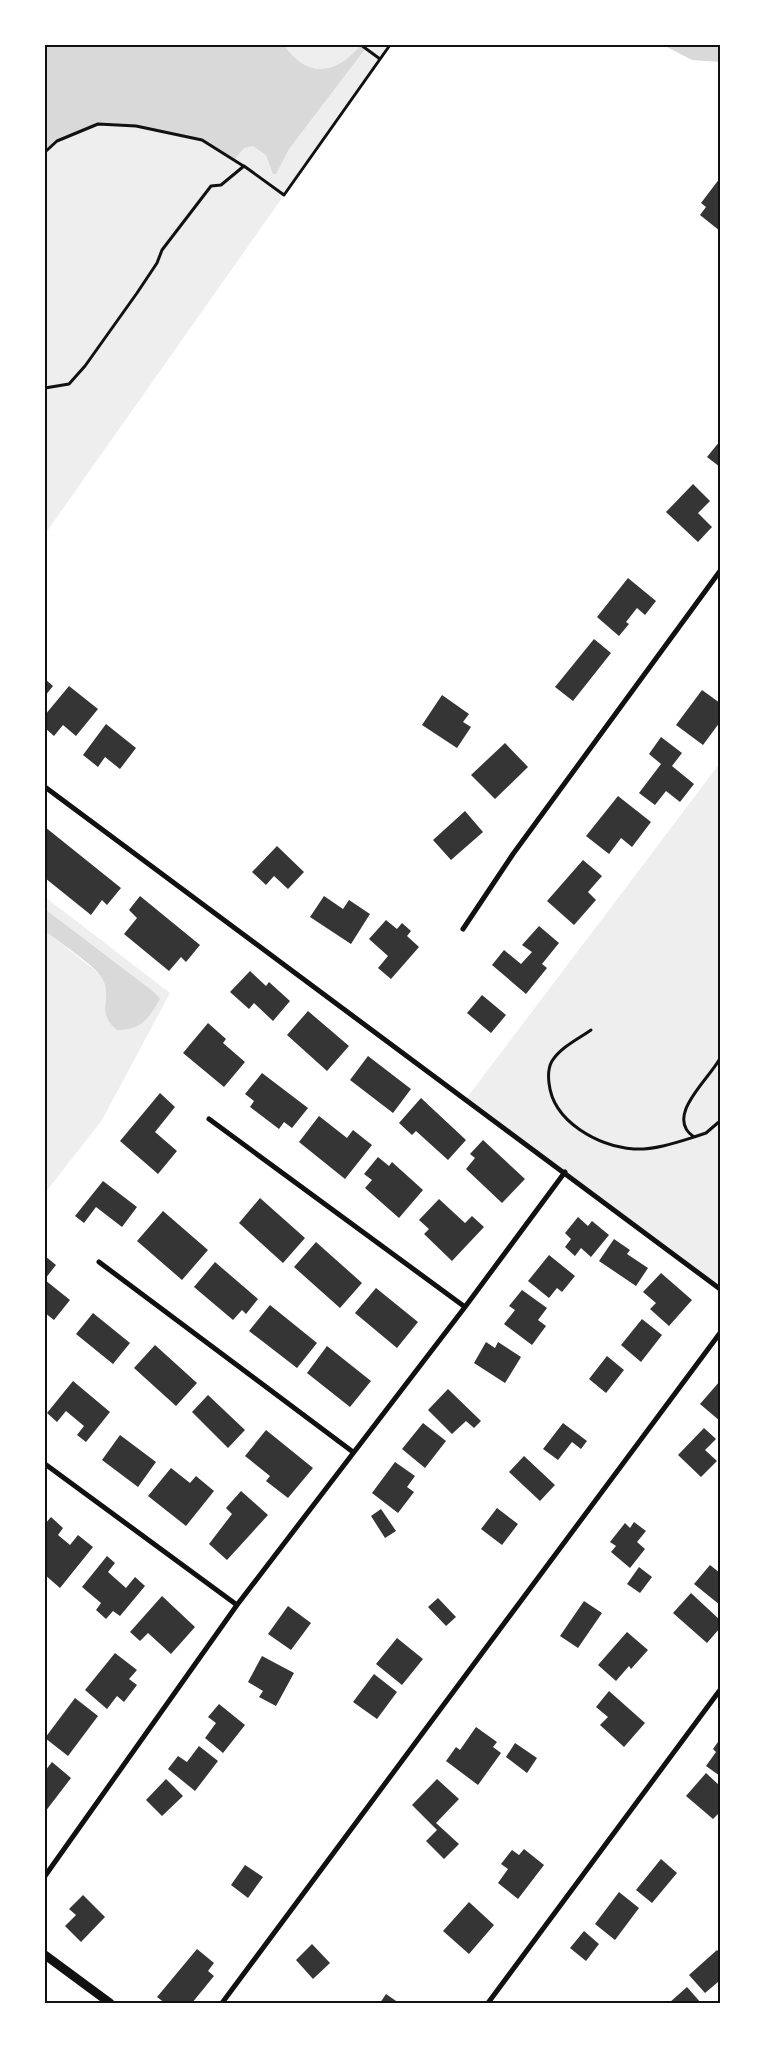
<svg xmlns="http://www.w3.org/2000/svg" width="765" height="2048" font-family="'Public Sans',sans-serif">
<rect width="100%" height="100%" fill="#fff"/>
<path fill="#eee" d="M45 45H390L45 534Z
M720 763V1288L466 1099Z
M45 897 170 993 102 1120 45 1193V931L102 976 107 993 105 1004 154 992 45 909Z"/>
<path fill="#d9d9d9" d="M45 45H284C307 79 336 75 361 45H368L289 149 276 174H273L266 155 253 146 244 148 235 159 202 140 136 126 98 124 57 141 45 152Z
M663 45H720V62L692 60Z
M45 909 154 992 160 999C148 1019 142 1030 117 1030 94 1010 114 1000 102 978 97 967 56 940 45 931Z"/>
<path fill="#353535" d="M720 178V231L700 215 706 207 701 203Z
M720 441V467L707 457Z
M693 484 710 501 698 513 712 527 698 542 666 512Z
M628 578 656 601 645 615 637 608 626 622 629 624 619 636 597 617Z
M594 639 611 653 573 701 555 687Z
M45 679 53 686 45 696Z
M69 686 98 709 76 736 63 725 54 736 45 728V715Z
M702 690 720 703V722L703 745 676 725Z
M442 695 469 714 463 722 471 727 457 748 422 725Z
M106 724 136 748 120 769 105 757 98 767 83 755Z
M661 737 682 753 672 766 694 784 680 802 666 791 655 805 639 793 661 764 649 754Z
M505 743 528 767 495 799 471 775Z
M618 796 651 822 632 847 621 838 609 854 586 836Z
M465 811 483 832 451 860 433 840Z
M45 827 121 888 107 905 102 900 91 915 45 878Z
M277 846 304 872 288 889 274 876 266 885 252 872Z
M583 860 602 876 588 892 596 900 574 925 547 901Z
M140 896 200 945 186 962 181 957 169 971 124 934 137 918 129 910Z
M324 896 343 909 349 900 370 914 351 944 310 917Z
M386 920 397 929 402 923 411 931 407 936 419 947 391 979 378 968 388 956 369 939Z
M539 926 559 943 542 964 547 968 526 994 492 965 504 950 521 964 532 952 522 945Z
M250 971 266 986 269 982 290 1001 273 1021 254 1003 249 1009 230 992Z
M482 995 506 1015 491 1033 467 1013Z
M308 1011 349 1046 327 1071 287 1035Z
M208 1023 226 1039 223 1043 245 1062 224 1087 183 1053Z
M368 1056 411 1089 393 1113 350 1080Z
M262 1073 308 1108 292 1128 284 1122 279 1129 250 1107 254 1101 245 1094Z
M160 1093 175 1107 155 1132 177 1151 158 1174 120 1141Z
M421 1098 466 1140 448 1160 416 1131 412 1135 399 1123Z
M319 1116 347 1138 353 1130 372 1145 345 1179 299 1142Z
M483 1140 525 1179 502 1203 466 1169 475 1158 470 1154Z
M378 1157 389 1166 392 1162 423 1190 399 1218 365 1188 372 1180 364 1174Z
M103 1181 137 1207 122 1227 96 1207 84 1223 75 1216Z
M260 1198 305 1238 283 1263 239 1223Z
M439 1199 465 1223 472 1216 484 1227 452 1261 424 1234 429 1229 419 1220Z
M163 1211 208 1250 182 1280 137 1241Z
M578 1217 588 1226 592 1221 609 1235 591 1257 581 1248 575 1256 565 1247 571 1239 565 1233Z
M614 1239 630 1250 627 1254 648 1268 636 1286 599 1261Z
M316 1242 362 1283 340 1308 294 1267Z
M549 1255 575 1276 562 1292 557 1288 549 1298 528 1281Z
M45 1256 56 1265 45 1279Z
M215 1262 258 1299 246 1314 242 1310 233 1320 194 1287Z
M661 1273 692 1300 669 1326 650 1309 656 1303 643 1292Z
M45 1280 70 1300 54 1320 45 1313Z
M376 1288 418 1322 397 1348 355 1313Z
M522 1290 547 1308 538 1320 546 1326 532 1345 504 1324 515 1310 509 1306Z
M270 1305 317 1343 297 1368 249 1331Z
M93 1313 130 1343 113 1364 76 1334Z
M642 1319 662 1335 641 1362 621 1345Z
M486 1342 495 1348 498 1342 521 1357 505 1383 474 1363Z
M155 1345 197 1383 176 1406 134 1368Z
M327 1346 371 1381 350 1407 307 1373Z
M607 1356 624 1370 606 1393 589 1379Z
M73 1381 110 1412 86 1442 77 1435 84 1426 66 1411 57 1422 47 1413Z
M720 1381V1421L700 1404Z
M448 1389 481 1421 474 1428 466 1421 452 1434 428 1410Z
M208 1395 245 1430 228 1448 192 1412Z
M423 1423 446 1441 425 1468 402 1449Z
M563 1423 587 1441 581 1449 572 1442 558 1460 543 1449Z
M704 1428 716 1439 705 1450 717 1461 701 1477 678 1455Z
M266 1430 313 1468 288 1498 266 1481 270 1476 245 1456Z
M120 1435 156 1462 138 1487 102 1460Z
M524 1456 555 1485 540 1501 509 1472Z
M395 1462 415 1476 407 1487 414 1492 398 1513 372 1493Z
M171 1468 190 1483 196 1476 214 1491 186 1526 148 1496Z
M241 1491 268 1515 227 1560 209 1544 232 1514 226 1508Z
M497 1508 518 1524 502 1545 481 1529Z
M381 1509 396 1531 385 1538 371 1516Z
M51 1517 63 1528 58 1535 70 1545 78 1535 93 1547 60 1588 45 1575V1524Z
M634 1522 646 1531 637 1542 645 1549 630 1568 611 1552 616 1546 610 1542 625 1523 630 1528Z
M107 1556 115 1563 108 1572 126 1588 135 1577 145 1586 120 1616 113 1611 106 1619 96 1610 101 1603 82 1587Z
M710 1565 720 1573V1605L694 1584Z
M639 1567 652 1577 640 1593 627 1584Z
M691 1593 720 1620V1628L707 1643 673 1613Z
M162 1596 195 1627 171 1654 148 1633 140 1641 130 1632Z
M438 1598 456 1617 446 1626 428 1607Z
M584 1601 602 1613 578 1648 560 1636Z
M288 1606 311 1623 291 1650 268 1634Z
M627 1632 648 1650 631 1669 629 1666 616 1681 598 1665Z
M397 1638 423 1659 402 1685 376 1664Z
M115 1653 137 1670 129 1679 137 1685 124 1702 117 1696 107 1709 85 1690Z
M262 1656 294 1673 276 1706 259 1697 263 1691 248 1682Z
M374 1674 397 1692 377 1719 353 1702Z
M609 1691 645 1723 624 1747 600 1725 608 1717 596 1707Z
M75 1698 98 1716 68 1756 45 1738Z
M219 1704 245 1725 223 1753 205 1738 216 1723 208 1717Z
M476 1727 497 1742 493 1747 501 1753 478 1785 446 1761 456 1747 460 1750Z
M720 1739V1776L706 1766 716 1752 713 1749Z
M515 1743 537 1758 527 1773 506 1757Z
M199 1746 218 1761 195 1791 168 1769 178 1756 187 1762Z
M52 1762 71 1778 45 1812V1771Z
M706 1773 720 1786V1812L713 1819 686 1796Z
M166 1779 183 1796 162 1816 146 1800Z
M437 1779 459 1799 436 1823 459 1844 444 1859 426 1841 437 1830 412 1805Z
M524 1849 544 1865 518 1899 498 1883 508 1869 501 1864 512 1850 519 1855Z
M661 1859 677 1873 652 1903 636 1890Z
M245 1865 263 1877 248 1898 231 1885Z
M619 1892 639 1908 615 1940 595 1924Z
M83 1895 105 1917 81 1942 65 1926 76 1915 69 1909Z
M469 1902 494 1925 469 1954 443 1931Z
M584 1931 599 1944 586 1961 570 1948Z
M312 1944 330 1963 313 1979 296 1960Z
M197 1949 214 1963 208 1971 214 1976 192 2003H165L157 1997Z
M717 1950 720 1953V1983L718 1982 705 1993 689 1975Z
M687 1987 701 2003H669Z
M386 1994 399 2003H380Z"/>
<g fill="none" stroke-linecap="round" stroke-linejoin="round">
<path stroke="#111" stroke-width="3" d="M361 45 380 59
M45 152 57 141 98 124 136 126 202 140 245 167
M45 388 69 384 85 366 137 293 157 263 162 250 211 186 221 185 244 166 284 195 390 45
M591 1030C578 1039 561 1047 552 1061 548 1068 548 1075 549 1083 553 1122 598 1146 634 1149 654 1150 675 1143 694 1137
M719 1060C708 1080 664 1117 694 1137L706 1133 720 1121"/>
<path stroke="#111" stroke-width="5" d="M45 787 720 1289
M463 929 513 854 720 571
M209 1119 465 1307
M99 1262 353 1452
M45 1464 237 1605
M45 1876 237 1605 465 1307 565 1172
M222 2003 720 1333
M488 2003 720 1690"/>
<path stroke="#111" stroke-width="9" d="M45 1955 110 2003"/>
</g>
<rect width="765" height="2048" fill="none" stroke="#ffffff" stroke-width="92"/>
<rect x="46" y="46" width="673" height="1956" fill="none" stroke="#111" stroke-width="2"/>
</svg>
